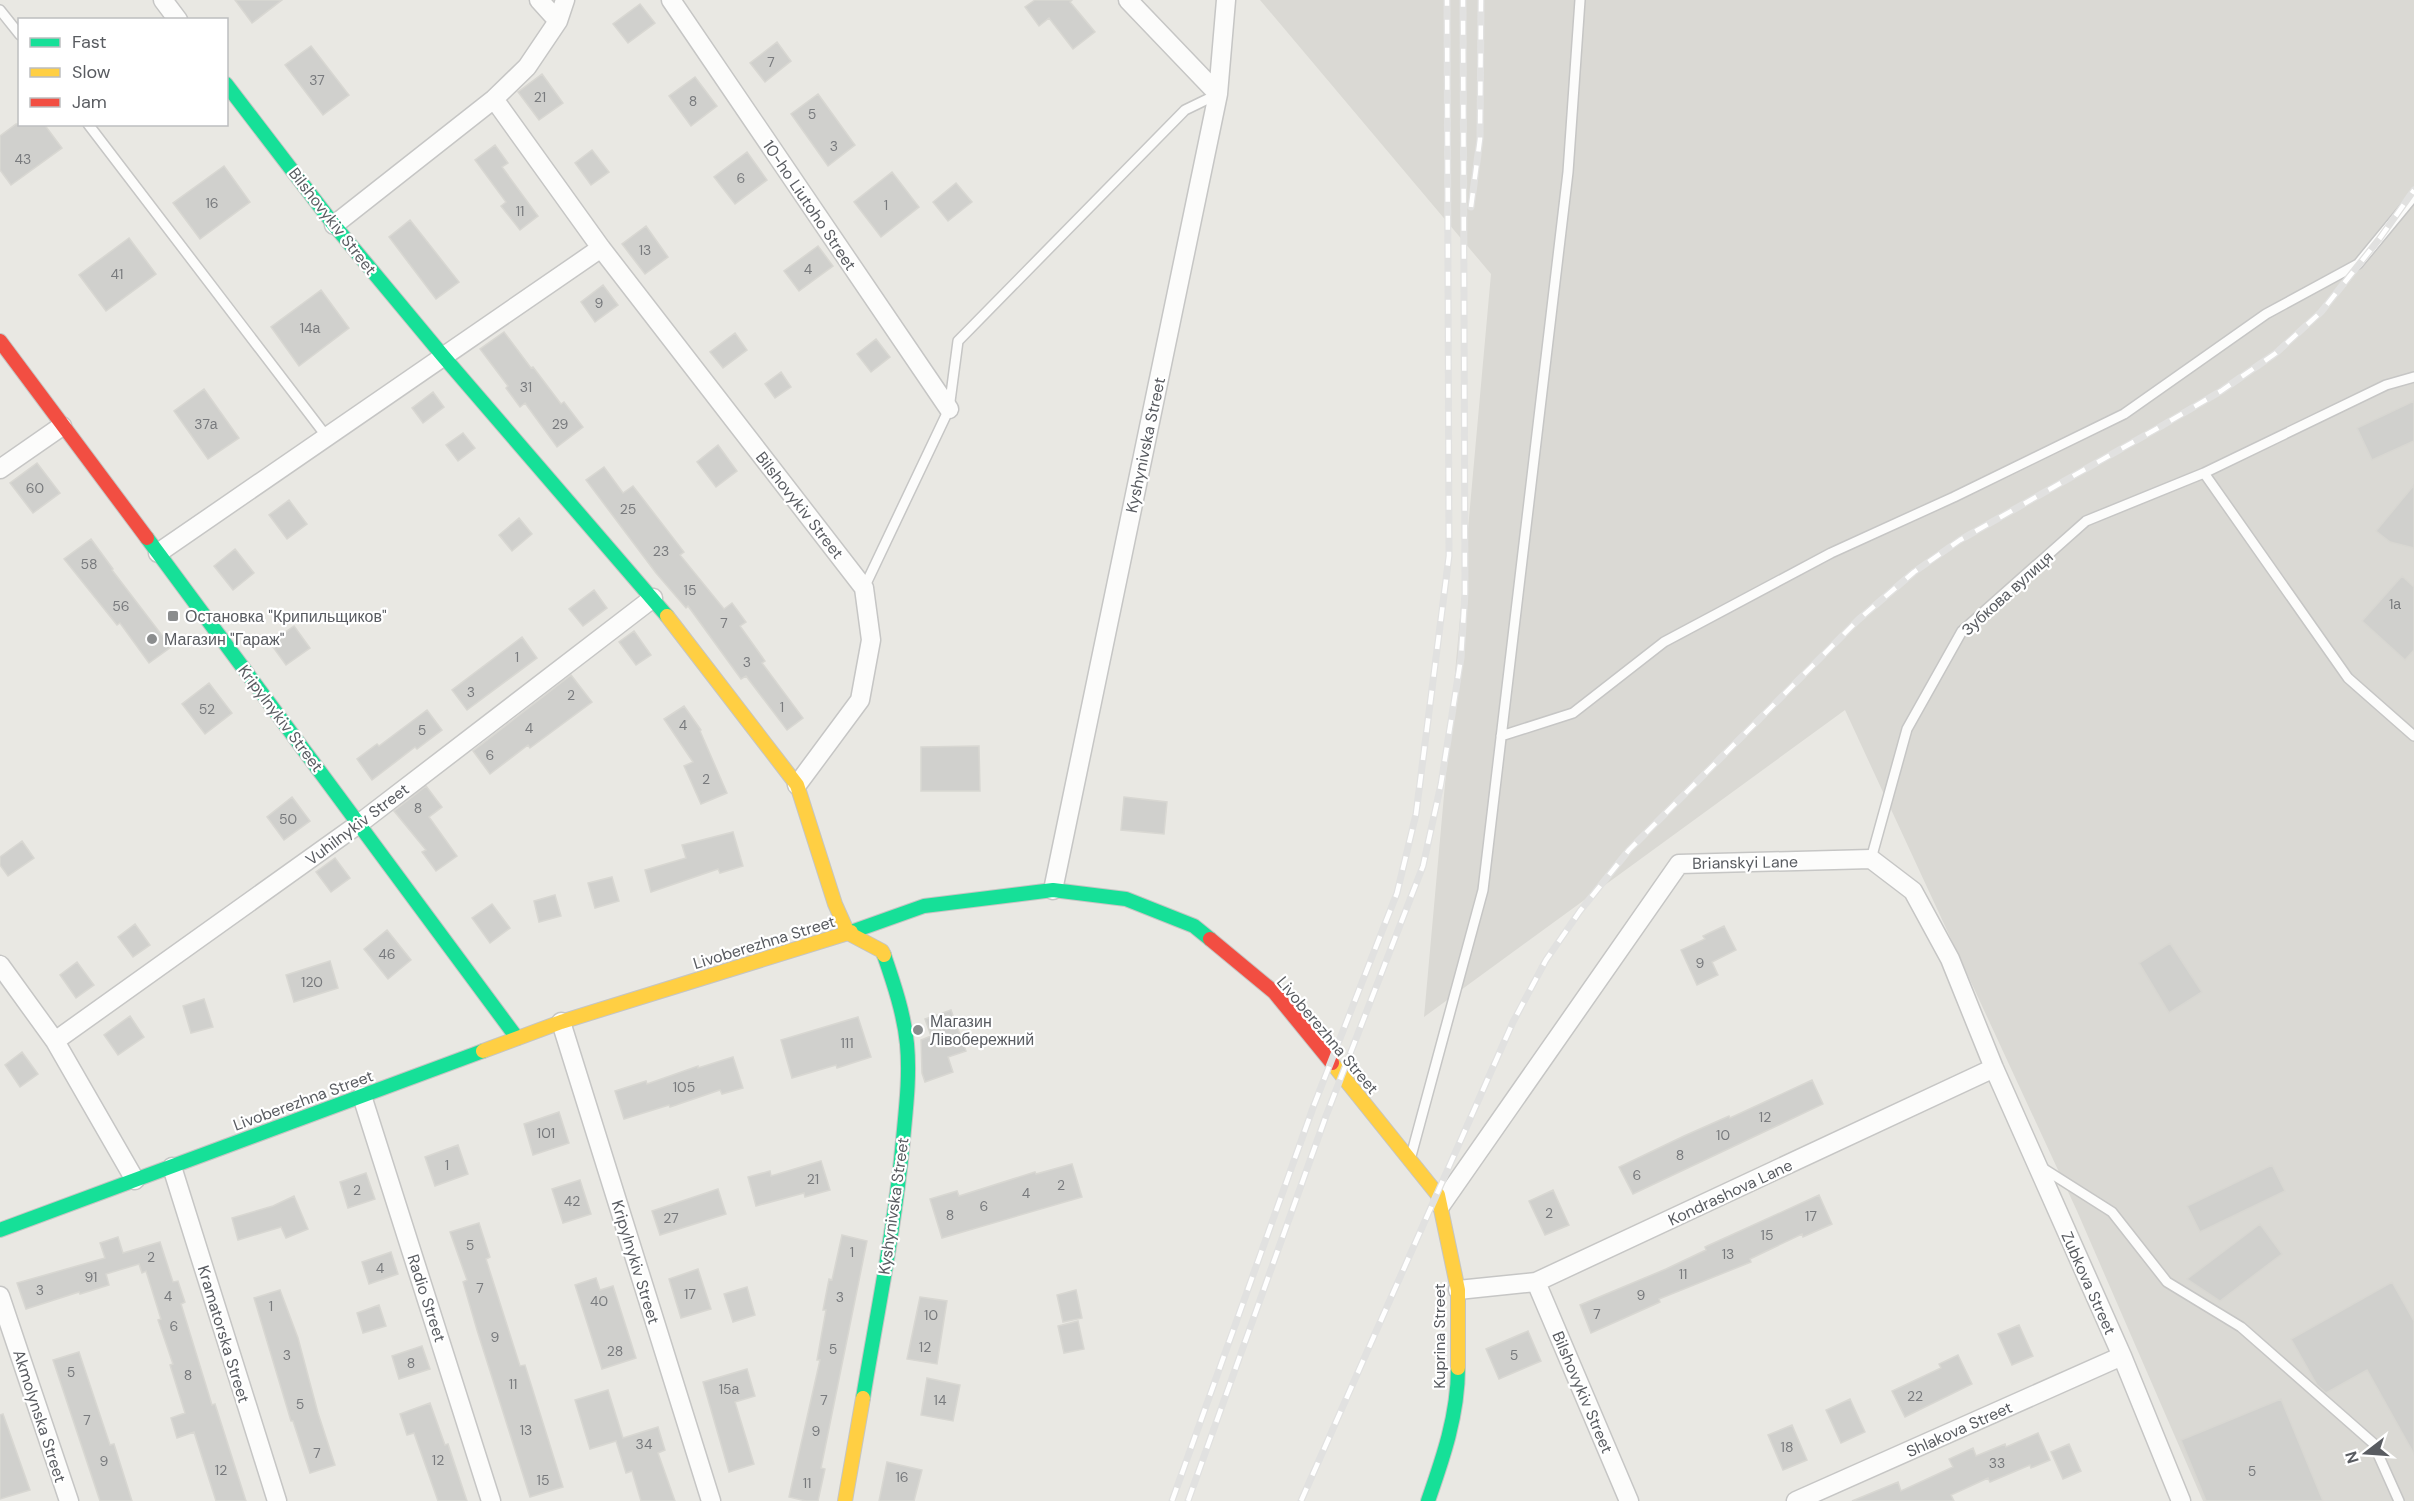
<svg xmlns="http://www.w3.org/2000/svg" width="2414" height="1501" font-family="'DM Sans',sans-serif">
<rect width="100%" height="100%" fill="#e9e8e3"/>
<path fill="#dad9d4" d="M1260 0H2414V1501H2203L2077 1211 1845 710 1424 1017 1491 274Z"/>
<path fill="#d0d0cd" stroke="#d8d7d2" stroke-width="1.5" d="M235 0H282L252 23Z
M1035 0H1072L1070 2 1095 32 1073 49 1049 18 1039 26 1025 7Z
M640 4 655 23 628 43 613 24Z
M777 42 791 61 765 82 750 63Z
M311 46 349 95 323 115 285 65Z
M542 74 563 103 539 120 518 92Z
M695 77 717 106 691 126 669 96Z
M818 94 855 145 828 166 791 114Z
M16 124H44L62 148 11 185 0 170V136Z
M495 145 508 163 502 167 538 216 520 230 501 206 506 202 475 160Z
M592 150 609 172 591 185 575 163Z
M747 152 767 180 735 204 714 177Z
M224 166 250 202 200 239 173 203Z
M892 172 919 207 881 237 854 202Z
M956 183 972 202 948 221 933 202Z
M410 220 459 282 436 299 389 237Z
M646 226 668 257 645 274 622 244Z
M129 238 156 274 106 311 79 275Z
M818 246 833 266 799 291 784 271Z
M603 285 618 305 595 322 581 302Z
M321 290 349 328 299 366 271 327Z
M504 332 531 368 533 367 561 404 564 402 583 427 557 447 525 403 520 407 506 388 508 386 480 349Z
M735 333 747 350 723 368 710 352Z
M876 339 890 357 871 372 857 354Z
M781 372 791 387 775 398 765 384Z
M204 389 239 438 208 459 174 411Z
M433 392 444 407 423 423 412 408Z
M2414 401V441L2372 460 2357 428Z
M463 433 475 448 458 461 446 445Z
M718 445 737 471 716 487 697 462Z
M37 463 60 493 33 513 10 483Z
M604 467 623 493 633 486 684 552 680 555 724 609 732 603 746 622 740 626 765 661 762 663 803 718 787 730 746 676 741 679 688 606 686 608 656 573 586 480Z
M2414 485V548L2390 542 2376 531Z
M289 500 307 524 287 539 269 515Z
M519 518 532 534 512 551 499 535Z
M91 539 113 569 112 570 171 647 149 663 120 623 117 625 64 559Z
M235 549 254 573 233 590 214 566Z
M2402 576 2414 587V650L2405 660 2362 621Z
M594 590 607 608 583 626 569 609Z
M294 626 310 648 286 665 270 643Z
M634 631 651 655 636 665 619 642Z
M522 637 537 658 467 710 452 690Z
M571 675 592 702 530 748 528 745 490 774 473 751Z
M209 683 232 713 205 734 182 704Z
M684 706 701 730 700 731 727 793 701 804 684 766 693 762 664 719Z
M427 710 442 730 417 749 415 747 372 780 357 759 377 744 379 746Z
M979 746 980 791H921V747Z
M426 786 442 807 429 817 457 856 436 871 422 852 426 850 394 811Z
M292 797 310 821 284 840 267 817Z
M1124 797 1167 802 1164 834 1121 830Z
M733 832 743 866 720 873 718 869 651 892 645 870 686 858 682 845Z
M22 841 34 858 8 876 0 865V857Z
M335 858 350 878 331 892 316 872Z
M612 877 619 901 595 908 588 883Z
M555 895 561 916 539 922 534 901Z
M492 904 510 928 490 943 472 918Z
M135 924 150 945 133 957 118 937Z
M1724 926 1736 950 1712 962 1718 975 1697 985 1681 950 1705 939 1703 936Z
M387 930 411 960 388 979 364 949Z
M2170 943 2202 992 2169 1013 2139 963Z
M330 961 338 988 294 1002 286 975Z
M77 962 94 985 76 998 60 975Z
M204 999 213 1027 191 1033 183 1006Z
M951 1010 966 1051 948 1057 953 1072 925 1082 922 1073 921 1040 931 1036 925 1019Z
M130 1016 144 1037 118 1055 104 1035Z
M858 1017 871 1057 837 1068 836 1065 792 1078 781 1040Z
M22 1052 38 1074 20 1087 5 1065Z
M733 1057 743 1088 722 1094 720 1090 670 1107 669 1105 624 1119 615 1091 646 1081 647 1084 698 1066V1068Z
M1812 1080 1823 1104 1633 1194 1619 1167 1684 1136 1729 1116 1730 1118Z
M559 1112 569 1143 533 1155 524 1124Z
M458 1145 468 1174 435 1186 425 1157Z
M821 1161 830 1190 805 1197 804 1193 756 1206 748 1177 770 1171 771 1176Z
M1072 1164 1082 1197 942 1238 930 1199 957 1191 959 1196 1035 1172 1036 1174Z
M2272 1165 2285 1191 2200 1232 2187 1206Z
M366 1173 375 1199 348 1208 340 1182Z
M580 1180 591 1214 563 1223 552 1189Z
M718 1189 726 1214 660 1235 652 1211Z
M1553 1190 1569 1225 1545 1235 1529 1201Z
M1819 1195 1832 1224 1803 1237 1802 1234 1750 1259 1751 1262 1659 1299 1660 1302 1591 1333 1580 1305 1666 1269 1706 1250 1705 1247Z
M294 1196 308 1229 286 1238 281 1227 238 1240 232 1218 273 1206Z
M479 1223 490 1257 486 1259 520 1366 525 1365 563 1487 530 1497 477 1330 463 1282 467 1280 450 1232Z
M2260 1224 2282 1254 2220 1301 2187 1279Z
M842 1235 867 1241 821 1468 825 1469 818 1501H806L789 1497 820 1360H817L826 1310H823L829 1279 832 1280Z
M118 1237 123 1253 160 1242 173 1282 178 1281 185 1302 181 1304 212 1405 215 1404 246 1501H216L194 1432 177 1438 171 1418 185 1413 170 1365 173 1364 158 1320 161 1319 146 1271 142 1273 139 1264 106 1274 109 1285 80 1294 79 1292 26 1309 17 1283 105 1258 100 1243Z
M391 1252 398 1274 369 1284 362 1262Z
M698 1269 711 1309 681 1318 669 1279Z
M596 1278 600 1290 613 1286 636 1358 602 1369 575 1285Z
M2392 1282 2414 1321V1454L2367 1370 2326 1393 2317 1385 2291 1339Z
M747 1287 755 1315 733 1322 724 1294Z
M280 1290 298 1338 318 1413 335 1465 310 1473 293 1421H291L254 1298Z
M1076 1290 1082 1318 1063 1322 1057 1295Z
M920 1297 947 1301 937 1364 907 1359Z
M379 1305 386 1326 363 1333 357 1313Z
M1078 1321 1084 1349 1064 1353 1058 1326Z
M2019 1325 2033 1356 2012 1365 1998 1334Z
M1528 1331 1541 1361 1499 1379 1486 1349Z
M422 1346 430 1369 399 1379 392 1356Z
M79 1352 110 1445 114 1444 132 1501H100L53 1360Z
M1958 1355 1972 1384 1905 1417 1892 1391 1941 1368 1939 1364Z
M747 1369 755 1396 735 1402 754 1464 729 1472 703 1382Z
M927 1378 960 1385 953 1421 921 1415Z
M608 1390 623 1438 658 1427 665 1450 658 1453 675 1501H641L632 1471 626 1473 616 1441 590 1449 575 1400Z
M1850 1399 1865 1432 1841 1443 1826 1410Z
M2281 1399 2323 1501H2206L2181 1440Z
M430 1403 445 1445 448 1444 467 1501H438L414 1433 407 1435 400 1414Z
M3 1414 30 1490 0 1499V1415Z
M1792 1425 1807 1460 1783 1470 1768 1435Z
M2038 1433 2050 1460 2031 1468 2030 1465 1990 1482 1988 1478 1951 1495 1954 1501H1852L1898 1482 1901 1491 1953 1467 1949 1459 1973 1448 1976 1456 2005 1444 2006 1447Z
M2069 1444 2081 1471 2063 1479 2051 1452Z
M887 1462 922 1470 914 1501H879Z"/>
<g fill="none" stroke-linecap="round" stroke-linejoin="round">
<defs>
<path id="lane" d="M0 10 20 35
M88 124 327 437
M2204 473 2348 678 2414 736
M864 588 949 409 958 341 1185 110 1218 94
M1501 736 1573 713 1664 642 1831 553 1954 497 2124 414 2266 314 2358 264 2414 196
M1871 859 1907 729 1962 631 2086 521 2204 473 2386 385 2414 377
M1411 1156 1483 890 1568 172 1580 0
M2041 1167 2112 1212 2167 1282 2241 1327 2373 1443 2399 1501"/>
<path id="street" d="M163 0 178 20
M539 0 558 21
M671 0 949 409
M1128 0 1218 94
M494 99 601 248 864 588 871 640 860 700 797 785
M334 225 494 99 527 67 558 21 565 0
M0 469 62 426
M158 553 601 248
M1053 890 1218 94 1226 0
M0 965 55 1041 135 1180
M561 1022 711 1501
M55 1041 360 823 653 598
M362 1096 491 1501
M172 1167 277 1501
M1441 1205 1679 864 1871 859 1913 891 1950 959 1994 1068 2122 1356 2181 1501
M1536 1282 1629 1501
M1458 1290 1536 1282 1994 1068
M0 1296 69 1501
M1796 1501 2122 1356"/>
<path id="fast" d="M226 84 334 225 443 356 667 616
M147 538 517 1038
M851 932 924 906 1053 890 1126 899 1194 926 1210 939
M0 1230 483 1051
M863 1398C877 1313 895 1227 903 1140 906 1108 910 1076 907 1044 904 1014 894 984 884 955
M1428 1501C1443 1458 1458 1415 1458 1368"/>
<path id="slow" d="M667 616 797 785 835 904 848 933 882 951 884 955
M483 1051 561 1022 851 932
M1332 1063 1438 1195 1458 1290V1368
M845 1501 863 1398"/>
<path id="jam" d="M0 341 147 538
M1210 939 1274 992 1332 1063"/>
</defs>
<use href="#lane" stroke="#c6c6c5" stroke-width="12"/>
<use href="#street" stroke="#c6c6c5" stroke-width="21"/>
<use href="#fast" stroke="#c5c5c3" stroke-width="16"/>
<use href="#slow" stroke="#c5c5c3" stroke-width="16"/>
<use href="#jam" stroke="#c5c5c3" stroke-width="16"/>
<use href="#lane" stroke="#fcfcfb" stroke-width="9"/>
<use href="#street" stroke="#fcfcfb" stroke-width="18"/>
<use href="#fast" stroke="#16e098" stroke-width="14"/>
<use href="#slow" stroke="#ffcf43" stroke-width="14"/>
<use href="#jam" stroke="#f24e42" stroke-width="14"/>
<defs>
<path id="rail" d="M1471 207 1480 139 1481 0
M1172 1501 1314 1105 1397 893 1416 814 1449 556 1447 0
M1188 1501 1326 1116 1423 866 1441 784 1461 658 1465 593 1463 0
M1301 1501 1513 1022 1546 960 1580 911 1629 850 1858 620 1914 572 1960 540 2158 428 2221 391 2276 353 2321 312 2380 238 2414 190"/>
</defs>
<use href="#rail" stroke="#e1e1e0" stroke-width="7"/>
<use href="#rail" stroke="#fff" stroke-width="4.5" stroke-dasharray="14" stroke-linecap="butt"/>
</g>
<g fill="#8b8d8e" stroke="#fff" stroke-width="2">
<rect x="167" y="610" width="12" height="12" rx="3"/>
<circle cx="152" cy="639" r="6"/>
<circle cx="918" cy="1030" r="6"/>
</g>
<g text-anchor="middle" stroke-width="4.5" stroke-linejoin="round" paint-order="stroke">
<g font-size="14" fill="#787a7d">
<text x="771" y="67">7</text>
<text x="317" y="85">37</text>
<text x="540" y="102">21</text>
<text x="693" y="106">8</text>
<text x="812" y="119">5</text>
<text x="834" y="151">3</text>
<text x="23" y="164">43</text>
<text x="741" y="183">6</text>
<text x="212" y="208">16</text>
<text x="886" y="210">1</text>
<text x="520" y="216">11</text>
<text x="645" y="255">13</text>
<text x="808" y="274">4</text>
<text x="117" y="279">41</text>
<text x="599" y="308">9</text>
<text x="310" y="333">14а</text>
<text x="526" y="392">31</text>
<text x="206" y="429">37а</text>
<text x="560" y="429">29</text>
<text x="35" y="493">60</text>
<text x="628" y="514">25</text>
<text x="661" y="556">23</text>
<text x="89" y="569">58</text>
<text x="690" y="595">15</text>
<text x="2395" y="609">1а</text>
<text x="121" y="611">56</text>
<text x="724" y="628">7</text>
<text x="517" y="662">1</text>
<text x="747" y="667">3</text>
<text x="471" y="697">3</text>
<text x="571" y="700">2</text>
<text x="782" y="712">1</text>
<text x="207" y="714">52</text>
<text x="683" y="730">4</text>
<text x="529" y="733">4</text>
<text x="422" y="735">5</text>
<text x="490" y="760">6</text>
<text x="706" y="784">2</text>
<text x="418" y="813">8</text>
<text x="288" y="824">50</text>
<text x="387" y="959">46</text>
<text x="1700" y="968">9</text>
<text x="312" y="987">120</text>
<text x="847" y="1048">111</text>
<text x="684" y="1092">105</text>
<text x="1765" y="1122">12</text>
<text x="546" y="1138">101</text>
<text x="1723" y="1140">10</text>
<text x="1680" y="1160">8</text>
<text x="447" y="1170">1</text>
<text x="1637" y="1180">6</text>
<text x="813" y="1184">21</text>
<text x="1061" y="1190">2</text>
<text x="357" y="1195">2</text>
<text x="1026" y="1198">4</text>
<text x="572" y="1206">42</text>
<text x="984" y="1211">6</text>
<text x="1549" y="1218">2</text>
<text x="950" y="1220">8</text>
<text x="1811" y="1221">17</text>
<text x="671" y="1223">27</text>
<text x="1767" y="1240">15</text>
<text x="470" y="1250">5</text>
<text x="852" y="1257">1</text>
<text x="1728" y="1259">13</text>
<text x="151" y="1262">2</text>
<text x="380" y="1273">4</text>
<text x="1683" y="1279">11</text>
<text x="91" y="1282">91</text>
<text x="480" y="1293">7</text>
<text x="40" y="1295">3</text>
<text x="690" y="1299">17</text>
<text x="1641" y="1300">9</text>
<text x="168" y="1301">4</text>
<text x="840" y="1302">3</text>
<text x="599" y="1306">40</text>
<text x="271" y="1311">1</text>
<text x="1597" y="1319">7</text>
<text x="931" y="1320">10</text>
<text x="174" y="1331">6</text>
<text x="495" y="1342">9</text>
<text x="925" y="1352">12</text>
<text x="833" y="1354">5</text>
<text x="615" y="1356">28</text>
<text x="287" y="1360">3</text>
<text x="1514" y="1360">5</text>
<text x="411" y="1368">8</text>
<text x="71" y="1377">5</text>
<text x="188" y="1380">8</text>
<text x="513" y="1389">11</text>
<text x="729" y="1394">15а</text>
<text x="1915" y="1401">22</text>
<text x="824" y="1405">7</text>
<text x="940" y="1405">14</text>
<text x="300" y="1409">5</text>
<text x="87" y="1425">7</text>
<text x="526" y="1435">13</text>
<text x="816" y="1436">9</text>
<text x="644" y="1449">34</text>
<text x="1787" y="1452">18</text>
<text x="317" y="1458">7</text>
<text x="438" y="1465">12</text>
<text x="104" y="1466">9</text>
<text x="1997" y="1468">33</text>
<text x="221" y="1475">12</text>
<text x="2252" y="1476">5</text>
<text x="902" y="1482">16</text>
<text x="543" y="1485">15</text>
<text x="807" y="1488">11</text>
</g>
<g font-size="16" fill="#595c61" stroke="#fff">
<text transform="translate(810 205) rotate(56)" y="6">10-ho Liutoho Street</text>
<text transform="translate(333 221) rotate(52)" y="6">Bilshovykiv Street</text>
<text transform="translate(1145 445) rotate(-78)" y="6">Kyshynivska Street</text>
<text transform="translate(800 505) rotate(52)" y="6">Bilshovykiv Street</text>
<text transform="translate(2007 593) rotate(-42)" y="6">Зубкова вулиця</text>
<text transform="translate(281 718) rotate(53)" y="6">Kripylnykiv Street</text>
<text transform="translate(357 824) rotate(-37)" y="6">Vuhilnykiv Street</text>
<text transform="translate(1745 862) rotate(-1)" y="6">Brianskyi Lane</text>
<text transform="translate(764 942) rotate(-17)" y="6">Livoberezhna Street</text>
<text transform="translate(1328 1035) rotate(50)" y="6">Livoberezhna Street</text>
<text transform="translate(303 1100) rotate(-20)" y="6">Livoberezhna Street</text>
<text transform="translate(1730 1192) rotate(-25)" y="6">Kondrashova Lane</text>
<text transform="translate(893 1206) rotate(-82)" y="6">Kyshynivska Street</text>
<text transform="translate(636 1262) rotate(73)" y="6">Kripylnykiv Street</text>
<text transform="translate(2089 1283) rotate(66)" y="6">Zubkova Street</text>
<text transform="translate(427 1298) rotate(72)" y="6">Radio Street</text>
<text transform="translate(224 1334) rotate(73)" y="6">Kramatorska Street</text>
<text transform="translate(1439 1336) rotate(-90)" y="6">Kuprina Street</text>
<text transform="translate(1583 1392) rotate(67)" y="6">Bilshovykiv Street</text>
<text transform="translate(40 1416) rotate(72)" y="6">Akmolynska Street</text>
<text transform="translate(1959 1429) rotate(-24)" y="6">Shlakova Street</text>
</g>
<g font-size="16" fill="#595c61" stroke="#fff" text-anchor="start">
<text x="185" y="622">Остановка "Крипильщиков"</text>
<text x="164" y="645">Магазин "Гараж"</text>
<text x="930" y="1027">Магазин<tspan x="930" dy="18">Лівобережний</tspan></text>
</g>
</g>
<rect x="18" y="18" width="210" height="108" fill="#ffffff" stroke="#bdbec0" stroke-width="1.5"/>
<rect x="30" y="38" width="30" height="9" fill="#16e098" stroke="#bdbec0" stroke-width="1.5"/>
<text x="72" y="48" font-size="18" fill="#595c61">Fast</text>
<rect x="30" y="68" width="30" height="9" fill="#ffcf43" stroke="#bdbec0" stroke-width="1.5"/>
<text x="72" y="78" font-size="18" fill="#595c61">Slow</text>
<rect x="30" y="98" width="30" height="9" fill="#f24e42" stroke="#bdbec0" stroke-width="1.5"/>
<text x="72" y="108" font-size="18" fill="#595c61">Jam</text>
<g transform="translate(2366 1453) rotate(253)" stroke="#ffffff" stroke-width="4.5" paint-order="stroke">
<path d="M0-4.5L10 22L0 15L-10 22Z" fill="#595c61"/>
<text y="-9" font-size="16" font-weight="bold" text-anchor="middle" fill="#595c61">N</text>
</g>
</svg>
